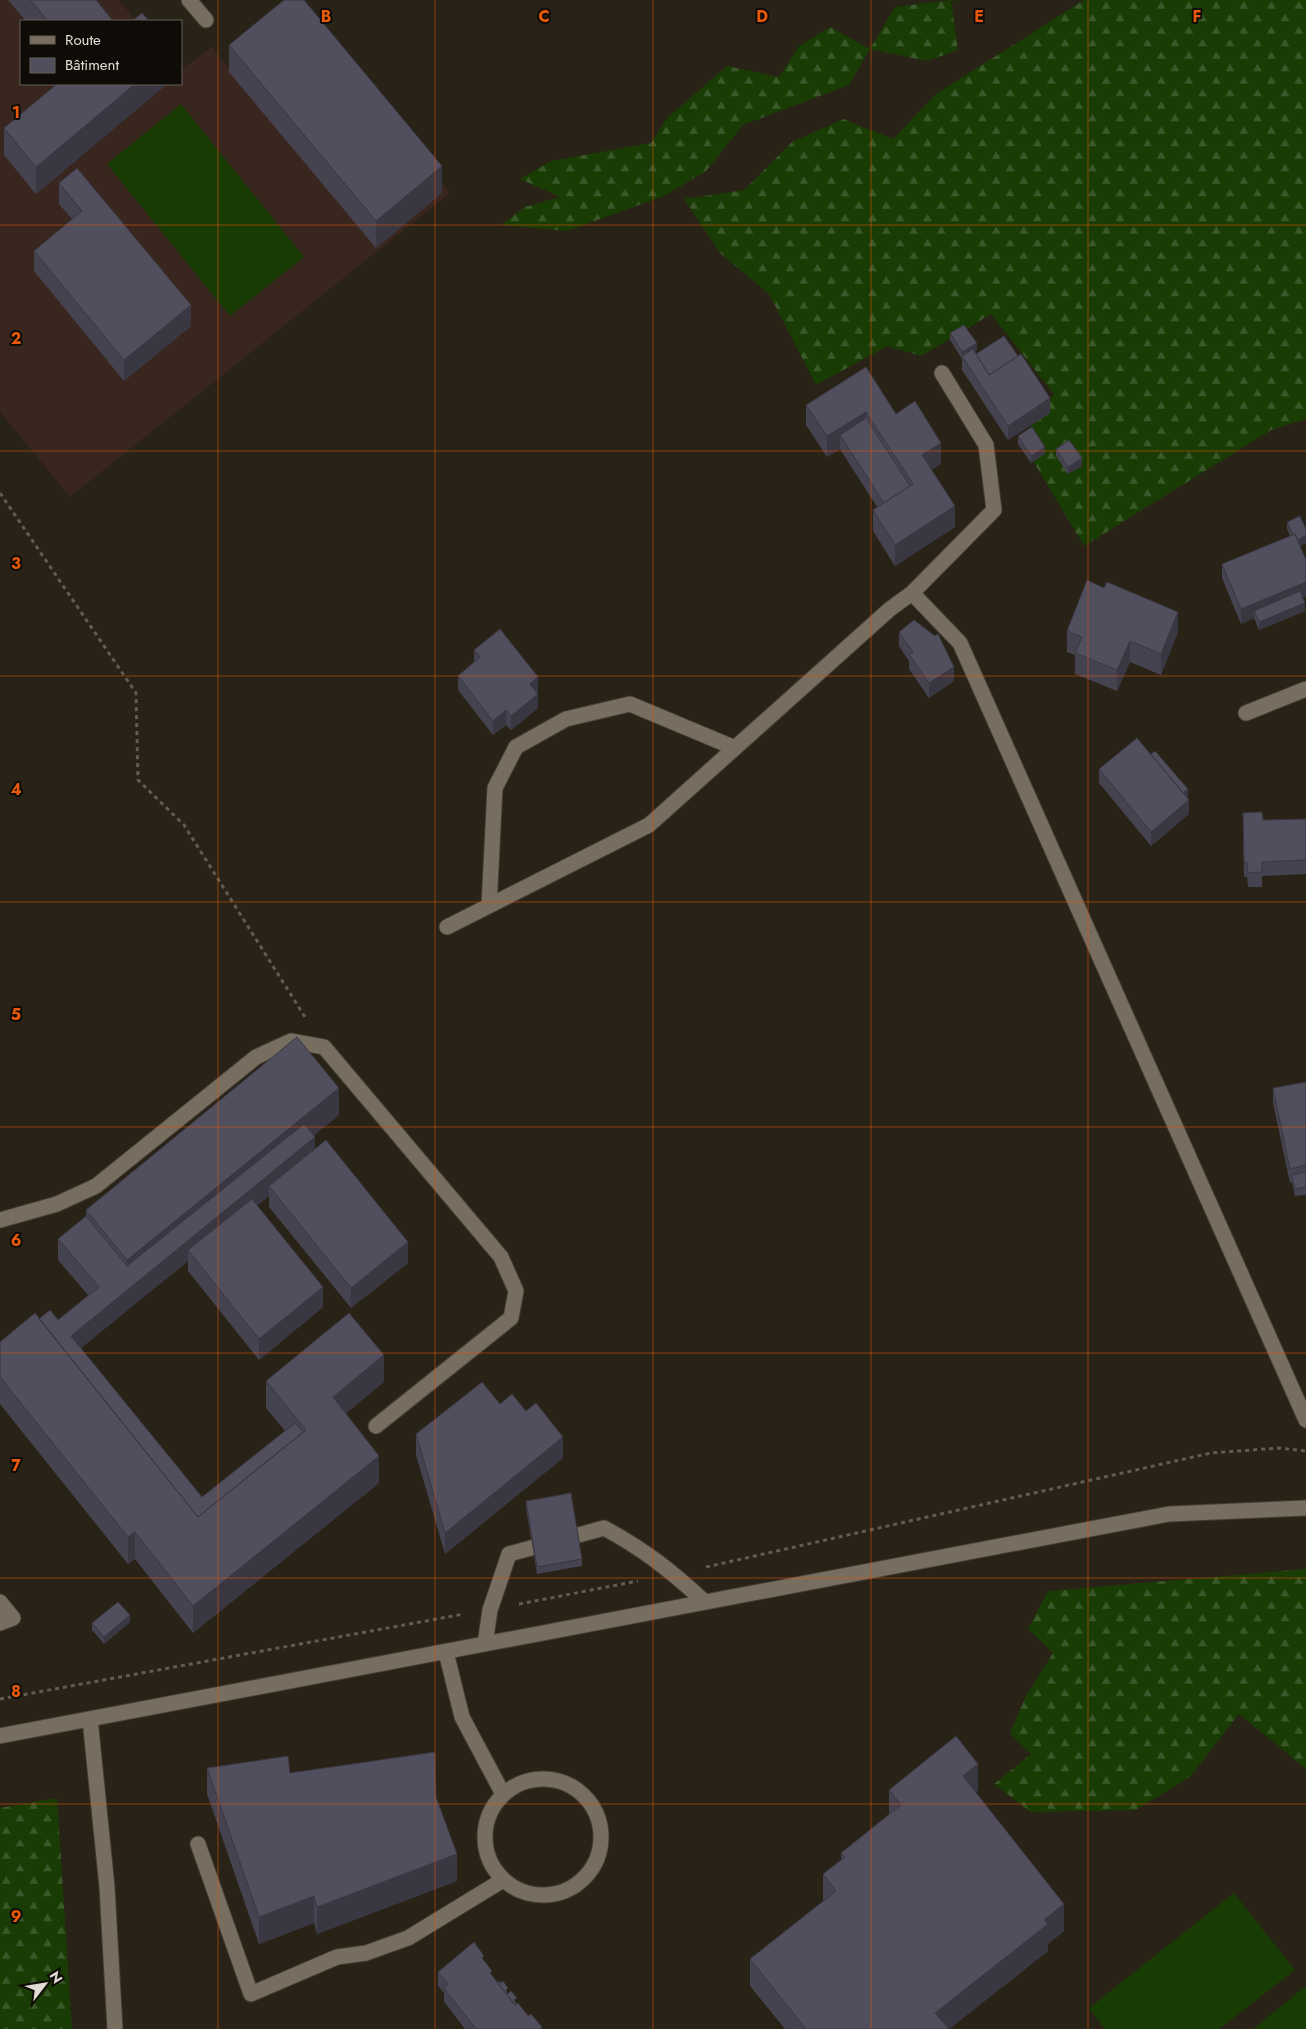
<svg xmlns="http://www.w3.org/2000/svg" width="1306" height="2029" font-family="Jost,sans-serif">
<defs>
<pattern id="forest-firs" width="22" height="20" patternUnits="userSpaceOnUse" patternTransform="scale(1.25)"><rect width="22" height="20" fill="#193c05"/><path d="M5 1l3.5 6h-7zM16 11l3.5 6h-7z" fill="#3a5829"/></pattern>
</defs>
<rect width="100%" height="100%" fill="#292216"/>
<path fill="#38261f" d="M0 0H118L137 21H21V84H181V70L212 47 228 68 298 8 450 193 70 497 0 412Z"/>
<path fill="url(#forest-firs)" d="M951 0H961L951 1 958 50 927 61 870 49 849 85 743 125 706 171 664 196 567 231 501 225 525 207 560 197 520 179 551 161 651 143 667 118 727 66 779 77 799 46 830 27 870 49 895 7Z
M1084 0H1306V419L1271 430 1084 546 1033 461 1029 421 1054 394 991 314 921 356 887 346 816 385 769 294 721 254 684 199 744 190 792 142 843 119 893 139 936 94Z
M1306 1569V1769L1239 1714 1190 1777 1136 1810 1031 1812 994 1784 1031 1754 1010 1733 1026 1696 1053 1653 1028 1629 1048 1591Z
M57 1798 72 2029H0V1808Z"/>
<path fill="#193c05" d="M181 104 304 257 230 316 107 164Z
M1234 1893 1295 1970 1219 2029H1105L1089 2008Z
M1306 1986V2029H1253Z"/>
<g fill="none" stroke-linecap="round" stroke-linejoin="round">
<defs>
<path id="minor" d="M189 0 206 20
M912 593 994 510 986 445 942 373
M1246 713 1306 689
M489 906 495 788 516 747 566 719 630 704 735 748
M447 927 649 825 890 609 912 593 960 643 1306 1420
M0 1220 57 1204 96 1186 256 1057 291 1041 324 1047 501 1257 516 1291 511 1318 376 1426
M0 1602 13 1618 0 1623
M485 1644 490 1610 509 1554 604 1528C645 1550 671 1571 705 1602
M446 1652 462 1717 503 1794
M90 1719 107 1887 115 2029
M0 1736 1169 1514 1306 1508
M485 1837a58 58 0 1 1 116 0a58 58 0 1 1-116 0Z
M198 1844 251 1994 337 1957 366 1953 408 1938 503 1880"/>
</defs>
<use href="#minor" stroke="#443e35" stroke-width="17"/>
<path stroke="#625c51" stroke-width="3" stroke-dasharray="4 4" stroke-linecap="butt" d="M0 493 136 693 138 780 184 825 305 1017
M706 1567 1211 1453 1279 1448 1306 1451
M519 1604 638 1581
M0 1699 464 1614"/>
<use href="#minor" stroke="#776e60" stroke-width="15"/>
</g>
<path fill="#464350" d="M8 0H96L113 21H26Z
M229 45 442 193 376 248 229 72Z
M57 84H167L36 194 4 155V128Z
M59 183 191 326 124 381 34 271V251L72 219 59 204Z
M950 333 977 350 975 352 976 354 1050 413 1008 440 962 370V359L950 340Z
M806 405 896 414 941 464 931 470 955 527 895 566 873 531V510L877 507 840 449 827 457 806 425Z
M1018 436 1045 454 1031 463 1018 444Z
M1056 449 1082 466 1068 474 1056 456Z
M1287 522 1306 543 1300 546 1306 596 1302 598 1305 611 1259 630 1254 618 1241 624 1222 578V564L1290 536 1287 529Z
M1067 631 1178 632 1161 675 1130 662 1117 691 1075 674V655L1067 652Z
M899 632 954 681 929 698 909 669V661L899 646Z
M474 650 538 691 537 692 538 708 511 730 506 725 493 735 458 690V676L474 662Z
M1151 754 1188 796 1187 797 1189 814 1151 846 1099 783V769Z
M1243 813 1263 820 1306 819V874L1262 876V887H1248L1247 877H1244Z
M1306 1082V1195L1295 1196 1292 1182 1290 1183 1273 1103V1088Z
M339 1115 314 1135 315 1148 408 1263 351 1308 269 1207V1196L257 1205 323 1307 259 1360 188 1271V1261L81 1348 202 1497 285 1431 266 1408V1381L384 1382 346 1413 379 1483 193 1633 135 1559 128 1564 0 1404V1342L39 1319 58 1320 88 1295 58 1260V1239L86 1216V1210Z
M500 1404 563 1458 445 1554 416 1455V1434Z
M526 1501 582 1559V1566L537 1574 526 1508Z
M130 1622 104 1644 92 1630V1623Z
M207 1768 290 1773 436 1797 457 1881 317 1934 314 1923 259 1944 207 1794Z
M889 1790H978L976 1792 1064 1931 1048 1944V1951L949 2029H785L750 1986V1959L823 1901V1874L841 1860V1853L889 1814Z
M484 1961 492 1976 497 1982 508 1993 517 2004 542 2029H465L444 2002V1993L438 1986V1972Z"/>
<path fill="#393741" d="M135 84H167L36 194V167Z
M442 166V193L376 248V221Z
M191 305V326L124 381V360Z
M977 343V350L964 358 962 356V352Z
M1050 398V413L1008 440V426Z
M866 412V433L840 435V449L827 457V436Z
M941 443V464L922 476V455Z
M1045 447V454L1031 463V456Z
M1082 458V466L1068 474V467Z
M955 506V527L895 566V545Z
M1306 535V543L1295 548V541Z
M1306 582V596L1257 617 1254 611V618L1241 624V609Z
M1305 603V611L1259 630V622Z
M1178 612V632L1161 675V654Z
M1130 641V662L1117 691V670Z
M954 667V681L929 698V683Z
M538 677V691L530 698V684Z
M538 694V708L511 730V716Z
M506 710V725L493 735V721Z
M1188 789V796L1180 803V796Z
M1189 800V814L1151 846V832Z
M339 1088V1115L127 1287V1260Z
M315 1137V1158L269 1186V1196L193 1257 188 1250V1261L71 1356V1336Z
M408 1242V1263L351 1308V1288Z
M323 1287V1307L259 1360V1339Z
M384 1355V1382L333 1424V1397Z
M563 1437V1458L445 1554V1533Z
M379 1456V1483L193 1633V1606Z
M135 1532V1559L128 1564V1537Z
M130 1615V1622L104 1644V1637Z
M978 1764V1790L963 1802V1776Z
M457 1854V1881L317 1934V1907Z
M314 1896V1923L259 1944V1917Z
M1064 1904V1931L1048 1944V1951L949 2029 935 2013 1044 1920Z"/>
<path fill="#514e5d" stroke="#393741" d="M30 0H96L113 21H48Z
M284 0H304L442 166 376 221 229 45Z
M142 13 149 21H132Z
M57 84H135L36 167 4 128Z
M77 168 191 305 124 360 34 251 82 211 59 183Z
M964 325 977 343 962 352 950 333Z
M1004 336 1018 356 989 375 976 354Z
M973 349 989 375 1021 354 1050 398 1008 426 962 356Z
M866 367 896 414 915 401 941 443 922 455 955 506 895 545 873 510 913 484 866 412 827 436 806 405Z
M866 418 910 486 884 503 840 435Z
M1032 427 1045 447 1031 456 1018 436Z
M1069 440 1082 458 1068 467 1056 449Z
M1300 516 1306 529V535L1298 540 1295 534 1293 535 1287 522Z
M1295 534 1306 560V582L1241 609 1222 564Z
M1087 580 1104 588 1107 582 1178 612 1161 654 1130 641 1117 670 1075 653 1082 637 1067 631Z
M1300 591 1305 603 1259 622 1254 611Z
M914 620 935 636 938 634 954 667 929 683 909 654 913 652 899 632Z
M500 629 538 677 530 684 538 694 511 716 506 710 493 721 458 676 480 657 474 650Z
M1137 738 1189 800 1151 832 1099 769Z
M1155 751 1188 789 1183 793 1151 754Z
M1262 812 1263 820 1306 819V860L1262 862V872L1248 873 1247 863 1244 862 1243 813Z
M297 1037 339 1088 127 1260 86 1210Z
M1306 1082V1165L1290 1169 1273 1088Z
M304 1124 315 1137 71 1336 202 1497 295 1423 303 1432 198 1517 39 1319 50 1310 58 1320 99 1287 58 1239 86 1216 127 1266Z
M326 1140 408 1242 351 1288 269 1186Z
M1306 1172V1187L1295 1189 1292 1175Z
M252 1199 323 1287 259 1339 188 1250Z
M35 1313 198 1517 306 1430 266 1381 349 1313 384 1355 333 1397 379 1456 193 1606 135 1532 128 1537 0 1377V1342Z
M482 1382 500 1404 512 1394 526 1411 536 1403 563 1437 445 1533 416 1434Z
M571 1493 582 1559 537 1567 526 1501Z
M118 1602 130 1615 104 1637 92 1623Z
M956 1736 978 1764 963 1776 1064 1904 1044 1920 1048 1924 935 2013 949 2029H806L750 1959 836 1891 823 1874 845 1857 841 1853 901 1805 889 1790Z
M435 1752 436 1797 457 1854 317 1907 314 1896 259 1917 207 1768 288 1756 290 1773Z
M474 1942 484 1956 482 1958 492 1971 490 1973 515 2005 518 2003 528 2016 531 2014 542 2027 540 2029H476L444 1988 448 1984 438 1972Z
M499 1981 500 1983 503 1981 508 1988 506 1990 508 1994 511 1991 517 1998 514 2000 516 2003 515 2005 497 1982Z"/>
<path fill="none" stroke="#e8590c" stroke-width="1" stroke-opacity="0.55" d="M218 0V2029M435 0V2029M653 0V2029M871 0V2029M1088 0V2029M0 225H1306M0 451H1306M0 676H1306M0 902H1306M0 1127H1306M0 1353H1306M0 1578H1306M0 1804H1306"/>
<g font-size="16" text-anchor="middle" font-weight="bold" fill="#e8590c" stroke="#0f0c07" stroke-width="4" stroke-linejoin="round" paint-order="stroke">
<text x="326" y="22">B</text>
<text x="544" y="22">C</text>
<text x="762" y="22">D</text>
<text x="979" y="22">E</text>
<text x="1197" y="22">F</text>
<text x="16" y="118">1</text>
<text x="16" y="344">2</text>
<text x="16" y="569">3</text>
<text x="16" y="795">4</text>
<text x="16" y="1020">5</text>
<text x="16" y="1246">6</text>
<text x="16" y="1471">7</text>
<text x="16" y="1697">8</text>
<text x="16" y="1922">9</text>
</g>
<rect x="20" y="20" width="162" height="65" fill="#0f0c07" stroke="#635f59"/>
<rect x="30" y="36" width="25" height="8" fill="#776e60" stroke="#635f59"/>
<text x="65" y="45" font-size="15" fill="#e1dcd5">Route</text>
<rect x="30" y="58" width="25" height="15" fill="#514e5d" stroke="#635f59"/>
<text x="65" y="70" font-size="15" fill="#e1dcd5">Bâtiment</text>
<g transform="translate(45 1984) rotate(59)" stroke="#0f0c07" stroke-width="4" paint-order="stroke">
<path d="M0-4L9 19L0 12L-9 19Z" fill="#e1dcd5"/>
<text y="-8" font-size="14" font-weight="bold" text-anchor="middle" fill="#e1dcd5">N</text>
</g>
</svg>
